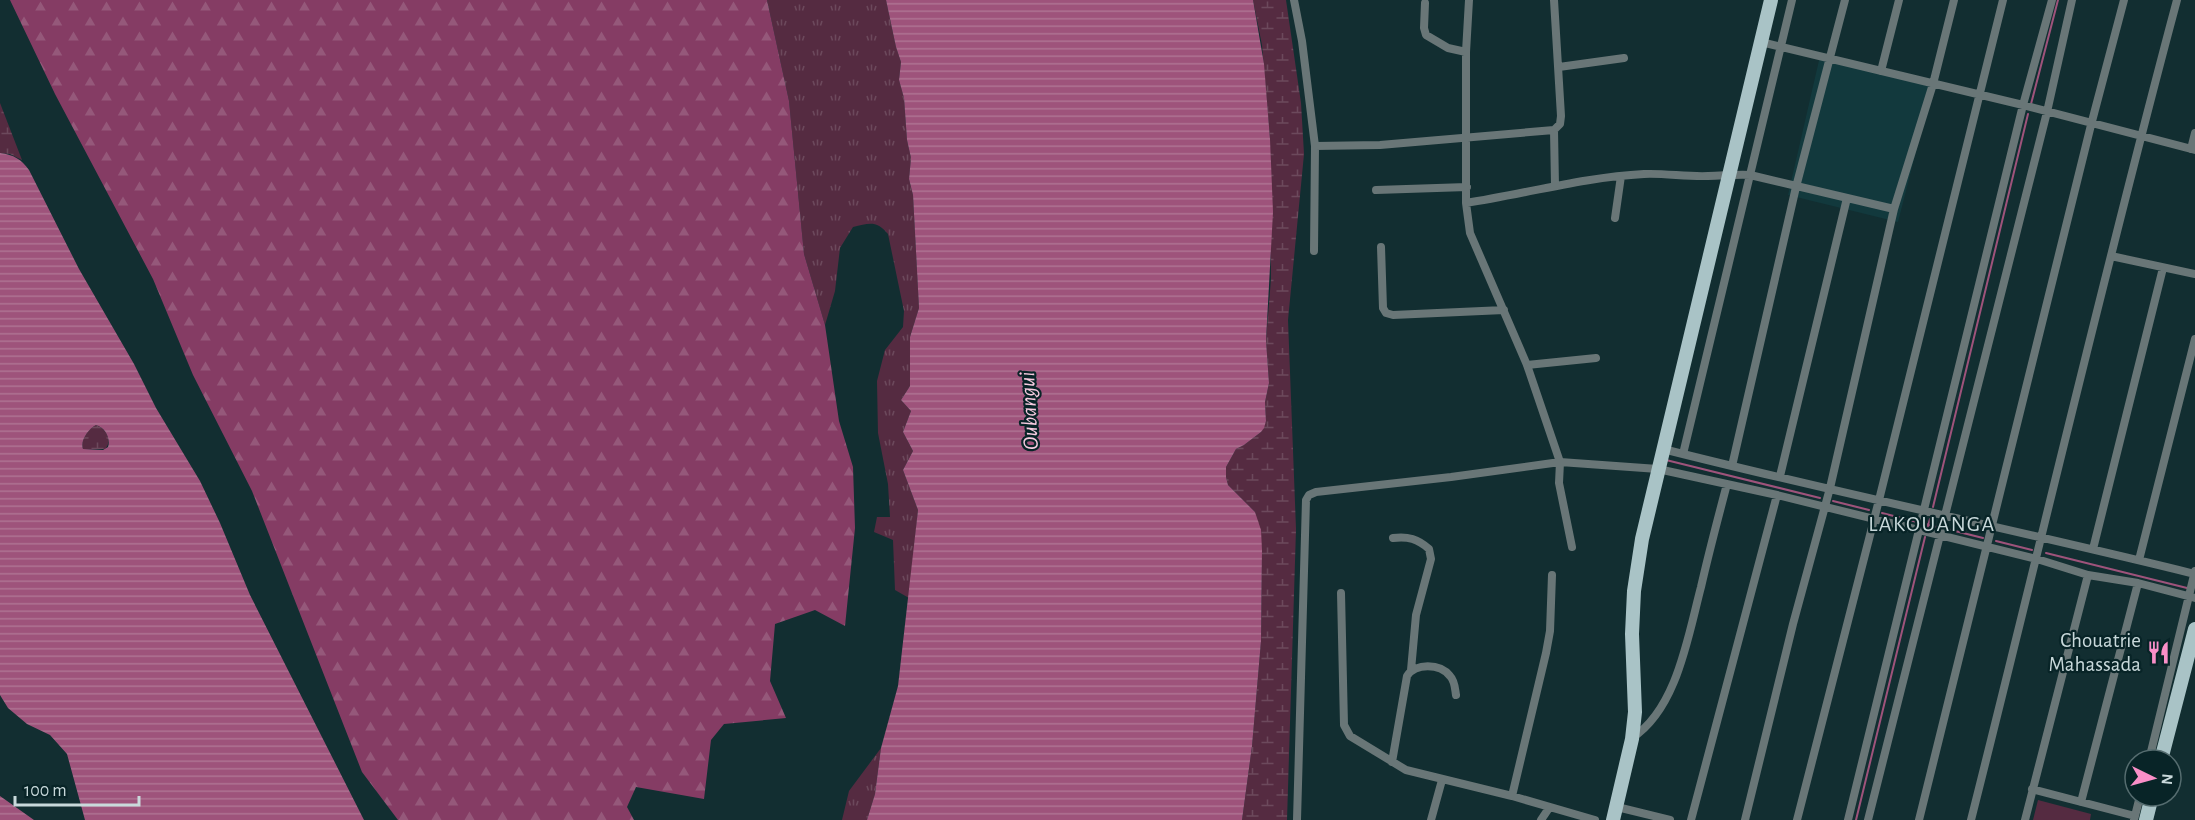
<svg xmlns="http://www.w3.org/2000/svg" width="2195" height="820" font-family="'Alegreya Sans',sans-serif">
<defs>
<pattern id="grass-tufts" width="24" height="20" patternUnits="userSpaceOnUse" patternTransform="scale(1.5)"><rect width="24" height="20" fill="#552b41"/><path d="M3 7l-1-3M5 7V3M7 7l1-3M15 17l-1-3M17 17v-4M19 17l1-3" fill="none" stroke="#6c495c"/></pattern>
<pattern id="forest-firs" width="22" height="20" patternUnits="userSpaceOnUse" patternTransform="scale(1.5)"><rect width="22" height="20" fill="#853c64"/><path d="M5 1l3.5 6h-7zM16 11l3.5 6h-7z" fill="#95587a"/></pattern>
<pattern id="wetland-marsh" width="20" height="14" patternUnits="userSpaceOnUse" patternTransform="scale(1.5)"><rect width="20" height="14" fill="#552b41"/><path d="M1 5h8M5 5V1M11 12h8M15 12V8" fill="none" stroke="#6c495c"/></pattern>
<pattern id="water-rules" width="6" height="5" patternUnits="userSpaceOnUse" patternTransform="scale(1.5)"><rect width="6" height="5" fill="#9e537b"/><path d="M0 2.5h6" fill="none" stroke="#ae7393"/></pattern>
</defs>
<rect width="100%" height="100%" fill="#122e31"/>
<path fill="#12393d" d="M1820 56 1933 85 1898 222 1788 195Z"/>
<path fill="url(#grass-tufts)" d="M767 0H886L896 47 901 62 899 80 904 98 907 140 911 158 909 179 913 195 919 308 910 337V386L901 400 911 411 903 432 913 451 903 470 918 510 909 598 895 590 893 540 874 532 877 517H890L888 484 878 433 877 381 885 350 903 327 904 311 888 234C877 220 869 223 853 227L840 248 835 291 825 325 804 254 789 101Z
M881 748 875 794 867 820H842L849 791Z"/>
<path fill="url(#forest-firs)" d="M10 0H767L789 101 804 254 825 325 839 421 853 467 855 528 845 626 815 610 775 624 770 681 786 718 724 724 711 740 704 799 636 787 627 807 634 820H398L362 772 252 491 193 375 153 279 55 94Z"/>
<path fill="url(#wetland-marsh)" d="M1253 0H1286L1301 103 1304 154 1288 320 1296 529 1287 820H1242L1252 746 1261 641 1262 550 1255 512 1228 485 1226 477V467L1236 449 1244 445 1261 432 1266 421 1265 402 1269 383 1266 340 1271 279 1270 139 1262 45Z
M0 103 22 160 10 154 0 153Z
M96 425C106 428 113 441 105 449H83C80 441 88 429 96 425Z"/>
<path fill="#552b41" d="M2038 800 2091 814 2090 820H2033Z"/>
<path fill="url(#water-rules)" fill-rule="evenodd" d="M886 0H1253L1264 64 1270 139 1273 212 1266 340 1269 383 1265 402 1266 421 1264 428 1261 432 1244 445 1236 449 1226 467V477L1228 485 1255 512 1261 530 1262 550 1261 641 1252 746 1242 820H867L875 794 881 748 898 686 918 510 903 470 913 451 903 432 911 411 901 400 910 386V337L919 308 913 195 909 179 911 158 907 140 904 98 899 80 901 62 896 47Z
M0 153C14 155 21 159 29 170L79 269 134 364 156 408 200 481 220 523 250 595 364 820H85L67 754 50 735 27 724 8 708 0 695ZM96 425C105 427 111 439 108 447L103 450 83 449C80 441 88 429 96 425Z
M0 796 34 820H0Z"/>
<g fill="none" stroke-linecap="round" stroke-linejoin="round">
<path stroke="#9e537b" stroke-width="2" d="M2031 104 2058 0
M1666 460 1820 498
M1833 501 1869 510
M1933 507 2028 114
M1882 513 1917 522
M1922 523 1937 527
M1927 529 1930 519
M1947 529 1983 538
M1996 541 2032 550
M2046 553 2187 588
M1856 820 1925 537"/>
<path stroke="#697677" stroke-width="8" d="M1294 0 1302 41 1315 146 1314 251
M1469 0 1466 52V203L1470 233 1527 365 1560 462 1559 483 1572 547
M1554 0 1561 116 1560 124 1554 130
M1425 3 1424 28 1426 35 1448 48 1466 52
M1761 42 2023 105 2195 150
M1559 67 1624 58
M1881 71 1899 0
M1315 146 1380 145 1554 130 1555 186
M2191 149 2195 133
M1376 190 1467 187
M1466 203C1525 194 1584 177 1644 174 1665 173 1687 177 1708 176 1722 176 1736 174 1750 175L1894 209
M1615 218 1621 176
M1381 247 1383 308 1386 313 1393 315 1504 310
M2111 256 2195 274
M1527 365 1596 358
M1663 449C1840 494 2018 530 2195 574
M1683 454 1792 0
M1732 466 1796 187 1845 0
M1780 476 1847 198
M1393 538C1408 536 1418 539 1429 549L1431 559 1416 615 1411 670
M2093 549 2163 268
M2139 560 2195 339
M1341 593 1344 725 1350 736 1406 770 1512 796 1595 820
M1632 738C1677 709 1688 636 1701 587 1709 552 1718 518 1727 484
M2149 760 2195 571
M1392 762 1407 676C1415 663 1440 663 1450 676 1455 681 1455 689 1456 695
M2032 789 2135 816
M1512 796 1546 653 1550 631 1552 575
M2081 802 2138 583
M1617 807 1670 820
M1297 820 1306 500 1309 495 1316 492 1451 477 1560 462 1658 469 1777 495 2037 559 2088 575 2138 583 2195 598
M1431 820 1442 780
M1541 820 1549 808
M1691 820 1777 495
M1745 820 1793 624 1830 488 1894 209 1933 84 1954 0
M1797 820 1879 500 2003 0
M1848 820 2023 105 2052 0
M1868 820 2047 112 2072 0
M1919 820 2091 125 2124 0
M1971 820C2040 547 2104 272 2177 0
M2025 820 2088 575
M2134 820 2140 796"/>
<path stroke="#a9c3c6" stroke-width="14" d="M2161 760 2195 629
M1613 820 1632 739 1635 712 1632 634 1634 591 1642 539 1771 0
M2146 820 2152 796"/>
</g>
<defs>
<symbol id="restaurant-bare" viewBox="-9 -9 18 18"><path d="M-5-6h1v4h1v-4h1v4h1v-4h1v5L-1.5 .5V6h-2V.5L-5-1ZM5-6V6H3V1.5H1.5Q1.5-4 5-6Z" fill="#fa8fc8" stroke="#082427" stroke-width="2.5" paint-order="stroke"/></symbol>
</defs>
<g fill-rule="evenodd">
<use href="#restaurant-bare" x="2142" y="636" width="33" height="33"/>
</g>
<g text-anchor="middle" stroke-width="4.5" stroke-linejoin="round" paint-order="stroke">
<g font-size="21" fill="#c9d9db" stroke="#082427" text-anchor="end">
<text x="2141" y="647">Chouatrie<tspan x="2141" dy="24">Mahassada</tspan></text>
</g>
<g font-size="22" font-style="italic" fill="#f8cce1" stroke="#082427">
<text transform="translate(1028 411) rotate(-93)" y="8">Oubangui</text>
</g>
<g font-size="22" letter-spacing="1.5" fill="#c9d9db" stroke="#082427">
<text x="1932" y="531">LAKOUANGA</text>
</g>
</g>
<g transform="translate(2153 778) rotate(95)"><circle r="28" fill="#082427" stroke="#556c6f" stroke-width="1.5"/>
<path d="M0-4.5L10 22L0 15L-10 22Z" fill="#fa8fc8"/>
<text y="-9" font-size="16" font-weight="bold" text-anchor="middle" fill="#c9d9db">N</text>
</g>
<path d="M15 796v9h124v-9" fill="none" stroke="#c9d9db" stroke-width="3"/>
<text x="24" y="796" font-size="18" fill="#c9d9db" stroke="#082427" stroke-width="4.5" paint-order="stroke">100 m</text>
</svg>
